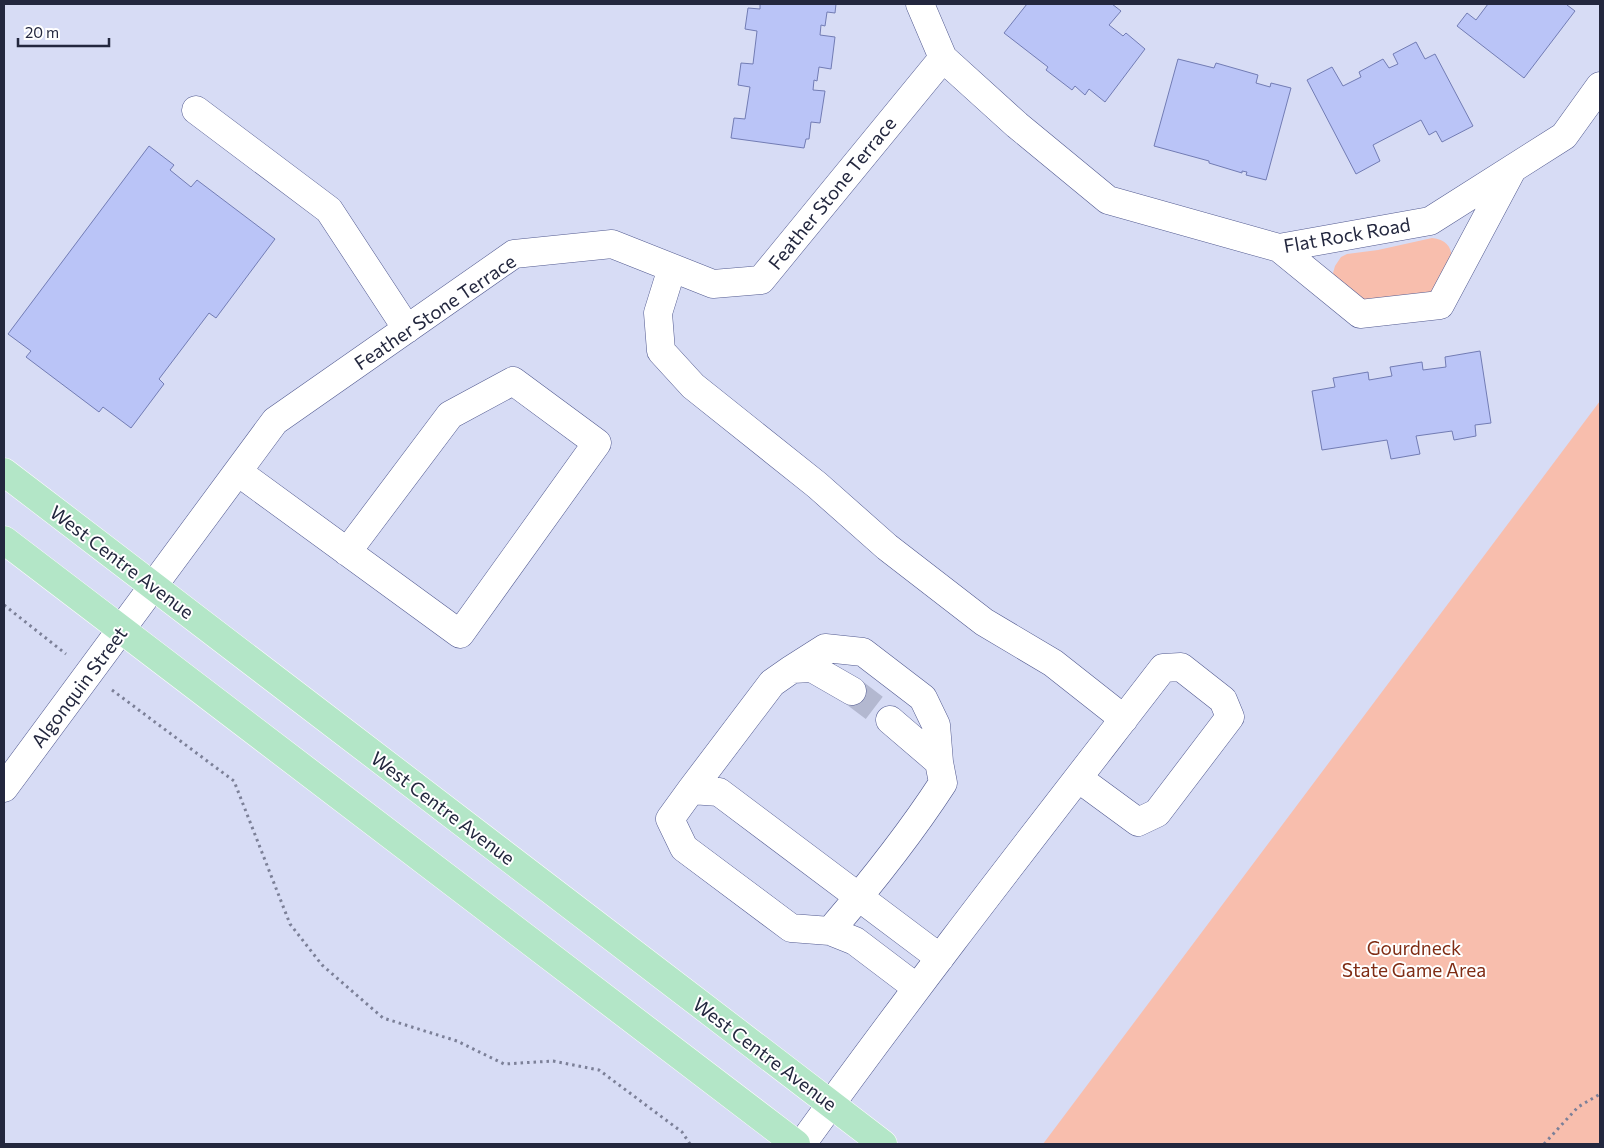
<svg xmlns="http://www.w3.org/2000/svg" width="1604" height="1148" font-family="Commissioner,sans-serif">
<rect width="100%" height="100%" fill="#d7dcf5"/>
<path fill="#f8bead" d="M1432 238C1468 241 1448 290 1424 297 1408 302 1387 302 1370 305L1336 281 1333 273 1335 266 1341 257 1347 254 1378 250Z
M1600 401V1144H1043Z"/>
<path fill="#bac4f7" stroke="#727cb4" d="M760 4H836L835 13 827 12 825 26 821 25 820 35 835 37 831 69 819 67 817 81 814 80 813 90 825 91 820 123 811 122 809 139H806L804 148 731 138 734 118 745 119 750 87 738 85 741 63 753 64 757 31 745 29 748 8 760 9Z
M1027 4H1112L1121 11 1109 25 1123 36 1126 33 1145 49 1105 102 1089 89 1085 95 1075 86 1072 90 1046 70 1048 67 1004 33Z
M1488 4H1568L1567 5 1575 11 1524 78 1457 26 1467 13 1476 20Z
M1416 42 1425 59 1435 54 1473 126 1442 142 1436 131 1429 135 1421 120 1373 145 1380 161 1356 174 1307 80 1332 67 1343 86 1361 77 1359 72 1383 59 1389 68 1398 64 1393 54Z
M1178 59 1214 68 1216 63 1258 75 1256 83 1270 87 1271 83 1291 88 1266 180 1246 175 1247 172 1242 171V173L1209 163V161L1154 146Z
M149 146 174 165 170 170 191 187 197 180 275 239 216 318 209 313 159 379 164 384 131 428 103 407 99 412 26 357 31 351 8 334Z
M1480 351 1491 423 1475 425 1476 436 1454 440 1452 431 1416 436 1420 454 1391 459 1387 440 1322 450 1312 391 1335 387 1333 378 1368 372 1369 380 1392 376 1390 367 1422 362 1423 370 1446 367 1445 357Z"/>
<g fill="none" stroke-linecap="round" stroke-linejoin="round">
<path stroke="#b3b8d0" stroke-width="28" stroke-dasharray="28 14" stroke-linecap="butt" d="M852 691 890 720"/>
<defs>
<path id="minor" d="M920 4 943 58 1017 125 1108 200 1279 248 1430 221 1564 136 1600 86
M196 110 329 210 407 329
M1279 248 1360 314 1440 305 1512 170
M672 268 658 313 661 351 693 386 817 485 887 547 984 622 1053 663 1124 719
M238 472 460 634 597 443 513 381 450 415 347 552
M792 669 825 648 863 652 923 698 936 725 939 762
M890 720 939 762 943 783C908 837 871 883 830 931L791 928 684 848 670 819 691 790 719 792 940 958
M4 788 275 421 514 254 612 244 713 284 761 280 943 58
M691 790 772 683 792 669 812 668 852 691
M830 931 855 941 917 988
M802 1144C918 983 1041 826 1163 668L1181 667 1223 700 1230 717 1157 813 1138 822 1078 778"/>
<path id="major" d="M4 472 883 1144
M4 540 796 1144"/>
</defs>
<use href="#minor" stroke="#525a90" stroke-width="29"/>
<use href="#major" stroke="#fff" stroke-width="29"/>
<path stroke="#7c8098" stroke-width="3" stroke-dasharray="2.5 4" stroke-linecap="butt" d="M4 605 66 654
M112 690 234 781 290 924 322 965 383 1018 457 1041 504 1064 553 1061 599 1070 682 1132 690 1144
M1544 1144 1578 1107 1600 1094"/>
<use href="#minor" stroke="#fff" stroke-width="28"/>
<use href="#major" stroke="#b3e6c7" stroke-width="28"/>
</g>
<g text-anchor="middle" stroke-width="4" stroke-linejoin="round" paint-order="stroke">
<g font-size="19" fill="#23273e" stroke="#fff">
<text transform="translate(832 193) rotate(-51)" y="7">Feather Stone Terrace</text>
<text transform="translate(1347 235) rotate(-10)" y="7">Flat Rock Road</text>
<text transform="translate(435 312) rotate(-34)" y="7">Feather Stone Terrace</text>
<text transform="translate(122 562) rotate(37)" y="7">West Centre Avenue</text>
<text transform="translate(79 687) rotate(-53)" y="7">Algonquin Street</text>
<text transform="translate(443 808) rotate(37)" y="7">West Centre Avenue</text>
<text transform="translate(765 1054) rotate(37)" y="7">West Centre Avenue</text>
</g>
<g font-size="19" fill="#7f2c14" stroke="#fff">
<text x="1414" y="955">Gourdneck<tspan x="1414" dy="22">State Game Area</tspan></text>
</g>
</g>
<rect width="1604" height="1148" fill="none" stroke="#23273e" stroke-width="10"/>
<path d="M18 38v8h91v-8" fill="none" stroke="#23273e" stroke-width="2.5"/>
<text x="25" y="38" font-size="15" fill="#23273e" stroke="#ffffff" stroke-width="4" paint-order="stroke">20 m</text>
</svg>
